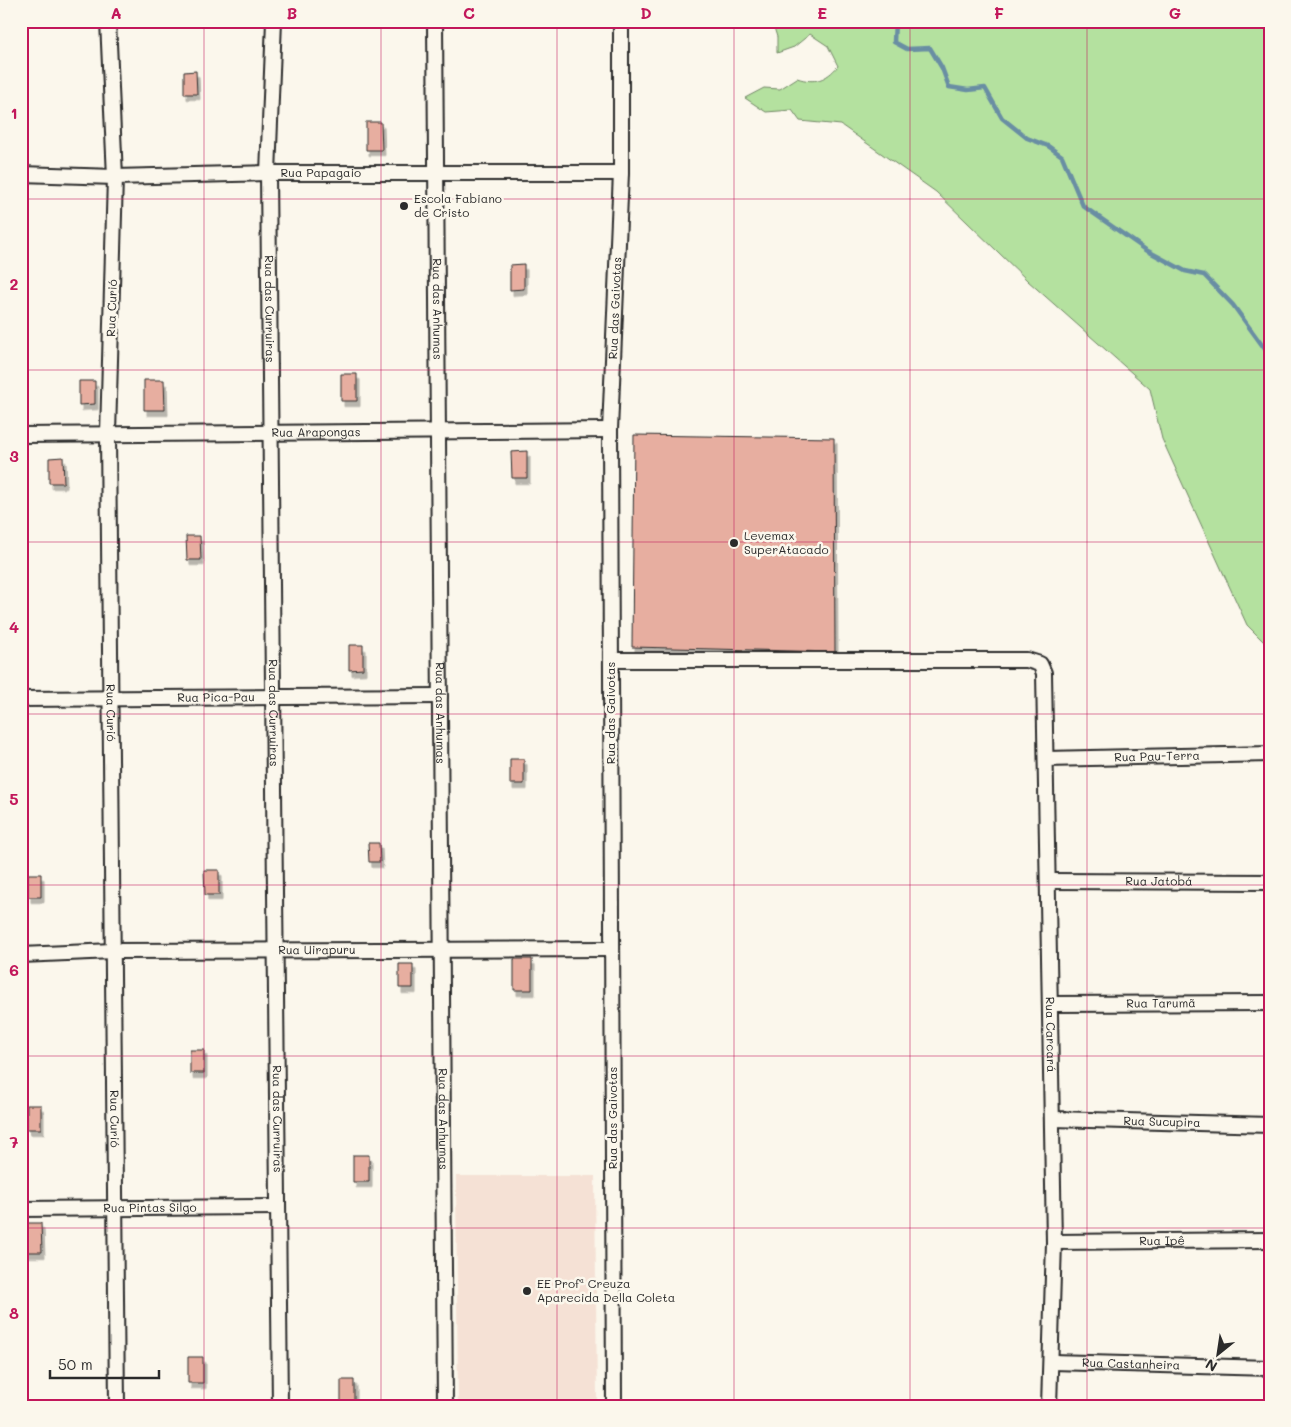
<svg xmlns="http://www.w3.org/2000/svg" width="1291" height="1427" font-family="Mali,sans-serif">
<defs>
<filter id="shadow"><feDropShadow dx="3" dy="5.5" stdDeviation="0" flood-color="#0004"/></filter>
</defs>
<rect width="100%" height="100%" fill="#fbf7ec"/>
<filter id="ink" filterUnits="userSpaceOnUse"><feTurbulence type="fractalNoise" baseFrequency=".02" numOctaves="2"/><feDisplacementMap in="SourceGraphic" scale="10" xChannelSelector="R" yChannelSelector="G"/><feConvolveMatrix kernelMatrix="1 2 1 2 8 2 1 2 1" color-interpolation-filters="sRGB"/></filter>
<g filter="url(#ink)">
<path fill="#f5e1d5" d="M456 1176H595L597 1406H458Z"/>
<path fill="#b4e19f" stroke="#708665" d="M772 21H1259L1270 32V648L1247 625 1162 439 1150 389 1028 281 936 192 841 125 800 121 792 110 766 112 745 98 764 88 780 89 797 78C815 84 826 80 838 66L828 46 810 34 794 47 777 53V37Z"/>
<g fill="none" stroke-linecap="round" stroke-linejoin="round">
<path stroke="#698ea3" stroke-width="4.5" d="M895 21 894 42 907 49 930 48 942 68 949 87 968 90 985 88 1002 118 1027 138 1048 146 1062 156 1083 206 1146 250 1185 271 1204 275 1233 305 1270 356"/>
</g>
<path fill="#e7aea0" stroke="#2b2b2b" filter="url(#shadow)" d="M196 71 197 94H184V72Z
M366 122H381L382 150H366Z
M524 264V289L510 290V265Z
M341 374H357V401H341Z
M144 380H164L165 410H144Z
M79 381H95V404L79 405Z
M634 435 834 438 835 652 632 647Z
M527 451V478H512L511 452Z
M63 457 64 483H49V458Z
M186 536H200L201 560H187Z
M349 645H363V669L349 670Z
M510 759H524V784H510Z
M368 843H379L380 862H369Z
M204 870H219V895H205Z
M28 874H41V897H28Z
M514 959H532V990H514Z
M399 964H413V988H399Z
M190 1050H204V1073H190Z
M27 1105H41V1129H27Z
M353 1155H369V1182H353Z
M24 1223H41L42 1252H24Z
M188 1357H203V1383H188Z
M341 1380H354V1402H341Z"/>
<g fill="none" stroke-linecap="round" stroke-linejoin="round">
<defs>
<g id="minor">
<path id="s1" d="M108 21 115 177 108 434 117 1406"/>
<path id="s2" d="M274 21 268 173 280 1406"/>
<path id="s3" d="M435 21 445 1406"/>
<path id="s4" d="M21 174 115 177 268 173H621"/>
<path id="s5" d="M21 435 610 430"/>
<path id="s6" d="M611 660H1027L1040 664 1044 673 1054 1242 1049 1406"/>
<path id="s7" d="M21 699 440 696"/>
<path id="s8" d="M1046 759 1270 754"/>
<path id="s9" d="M1048 881 1270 882"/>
<path id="s10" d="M21 955 113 951 612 949"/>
<path id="s11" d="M1052 1004 1270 1003"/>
<path id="s12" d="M1053 1119 1270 1125"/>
<path id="s13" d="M21 1209 278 1207"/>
<path id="s14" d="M1054 1242 1270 1240"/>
<path id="s15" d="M1052 1362 1270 1368"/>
<path id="s16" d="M614 1406 610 430 621 173V21"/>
</g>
</defs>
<use href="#minor" stroke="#2b2b2b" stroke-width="18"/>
<use href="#minor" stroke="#fbf7ec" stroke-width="14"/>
</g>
</g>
<path fill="none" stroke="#c2185b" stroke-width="1" stroke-opacity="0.55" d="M204 21V1406M381 21V1406M557 21V1406M734 21V1406M910 21V1406M1087 21V1406M21 199H1270M21 370H1270M21 542H1270M21 714H1270M21 885H1270M21 1056H1270M21 1228H1270"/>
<g fill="#2b2b2b" stroke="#fbf7ec" stroke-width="2">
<circle cx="404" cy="206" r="5"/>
<circle cx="734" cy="543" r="5"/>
<circle cx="527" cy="1291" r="5"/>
</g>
<g text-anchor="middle" stroke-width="5" stroke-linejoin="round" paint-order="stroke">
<g font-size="12" fill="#2b2b2b" stroke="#fbf7ec">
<text dy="4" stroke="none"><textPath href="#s4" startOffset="300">Rua Papagaio</textPath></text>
<text transform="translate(112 308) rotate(-88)" y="4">Rua Curió</text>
<text dy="4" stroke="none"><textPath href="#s2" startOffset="288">Rua das Curruiras</textPath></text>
<text dy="4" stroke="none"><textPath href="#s16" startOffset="1098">Rua das Gaivotas</textPath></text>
<text dy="4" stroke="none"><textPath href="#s3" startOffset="288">Rua das Anhumas</textPath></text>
<text dy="4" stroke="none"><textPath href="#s5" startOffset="295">Rua Arapongas</textPath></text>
<text dy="4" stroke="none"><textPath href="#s7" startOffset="195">Rua Pica-Pau</textPath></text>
<text dy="4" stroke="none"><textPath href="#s1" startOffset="692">Rua Curió</textPath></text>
<text dy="4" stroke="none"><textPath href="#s2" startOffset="692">Rua das Curruiras</textPath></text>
<text dy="4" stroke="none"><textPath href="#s3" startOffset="692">Rua das Anhumas</textPath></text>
<text transform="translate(611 713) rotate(-90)" y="4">Rua das Gaivotas</text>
<text dy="4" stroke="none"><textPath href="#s8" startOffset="111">Rua Pau-Terra</textPath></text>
<text dy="4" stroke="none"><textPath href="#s9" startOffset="111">Rua Jatobá</textPath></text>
<text dy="4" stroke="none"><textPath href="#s10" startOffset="296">Rua Uirapuru</textPath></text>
<text dy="4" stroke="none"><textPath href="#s11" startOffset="109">Rua Tarumã</textPath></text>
<text dy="4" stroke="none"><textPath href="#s6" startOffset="801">Rua Carcará</textPath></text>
<text dy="4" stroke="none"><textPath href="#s1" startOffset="1098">Rua Curió</textPath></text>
<text dy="4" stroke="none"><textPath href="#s2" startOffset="1098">Rua das Curruiras</textPath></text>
<text dy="4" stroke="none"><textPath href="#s3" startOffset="1098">Rua das Anhumas</textPath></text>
<text transform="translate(613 1118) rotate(-90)" y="4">Rua das Gaivotas</text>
<text dy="4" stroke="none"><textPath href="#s12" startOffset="109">Rua Sucupira</textPath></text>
<text dy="4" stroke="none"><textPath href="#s13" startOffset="129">Rua Pintas Silgo</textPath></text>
<text dy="4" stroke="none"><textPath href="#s14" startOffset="108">Rua Ipê</textPath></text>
<text dy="4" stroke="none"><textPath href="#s15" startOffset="79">Rua Castanheira</textPath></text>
</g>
<g font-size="12" fill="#2b2b2b" stroke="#fbf7ec" text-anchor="start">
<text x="414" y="203">Escola Fabiano<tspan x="414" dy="14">de Cristo</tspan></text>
<text x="744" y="540">Levemax<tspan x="744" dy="14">SuperAtacado</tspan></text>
<text x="537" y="1288">EE Profª Creuza<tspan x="537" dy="14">Aparecida Della Coleta</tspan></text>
</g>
</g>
<rect width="1291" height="1427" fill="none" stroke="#fbf7ec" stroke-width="55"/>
<g transform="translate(1218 1354) rotate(210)" stroke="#fbf7ec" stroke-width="4" paint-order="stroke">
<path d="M0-4L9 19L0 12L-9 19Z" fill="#2b2b2b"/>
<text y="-8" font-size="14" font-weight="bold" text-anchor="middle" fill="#2b2b2b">N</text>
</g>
<path d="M50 1370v8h109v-8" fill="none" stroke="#2b2b2b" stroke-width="2.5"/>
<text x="58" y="1370" font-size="15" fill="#2b2b2b" stroke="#fbf7ec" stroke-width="4" paint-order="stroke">50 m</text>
<rect x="28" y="28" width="1236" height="1372" fill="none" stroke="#c2185b" stroke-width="2"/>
<g font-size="16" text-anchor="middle" font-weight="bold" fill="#c2185b">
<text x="116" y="19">A</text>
<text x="292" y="19">B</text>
<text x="469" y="19">C</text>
<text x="646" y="19">D</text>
<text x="822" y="19">E</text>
<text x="999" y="19">F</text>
<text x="1175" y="19">G</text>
<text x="14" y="119">1</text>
<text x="14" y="290">2</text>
<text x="14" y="462">3</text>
<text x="14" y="633">4</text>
<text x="14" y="805">5</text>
<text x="14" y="976">6</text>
<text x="14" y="1148">7</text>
<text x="14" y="1319">8</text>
</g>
</svg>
